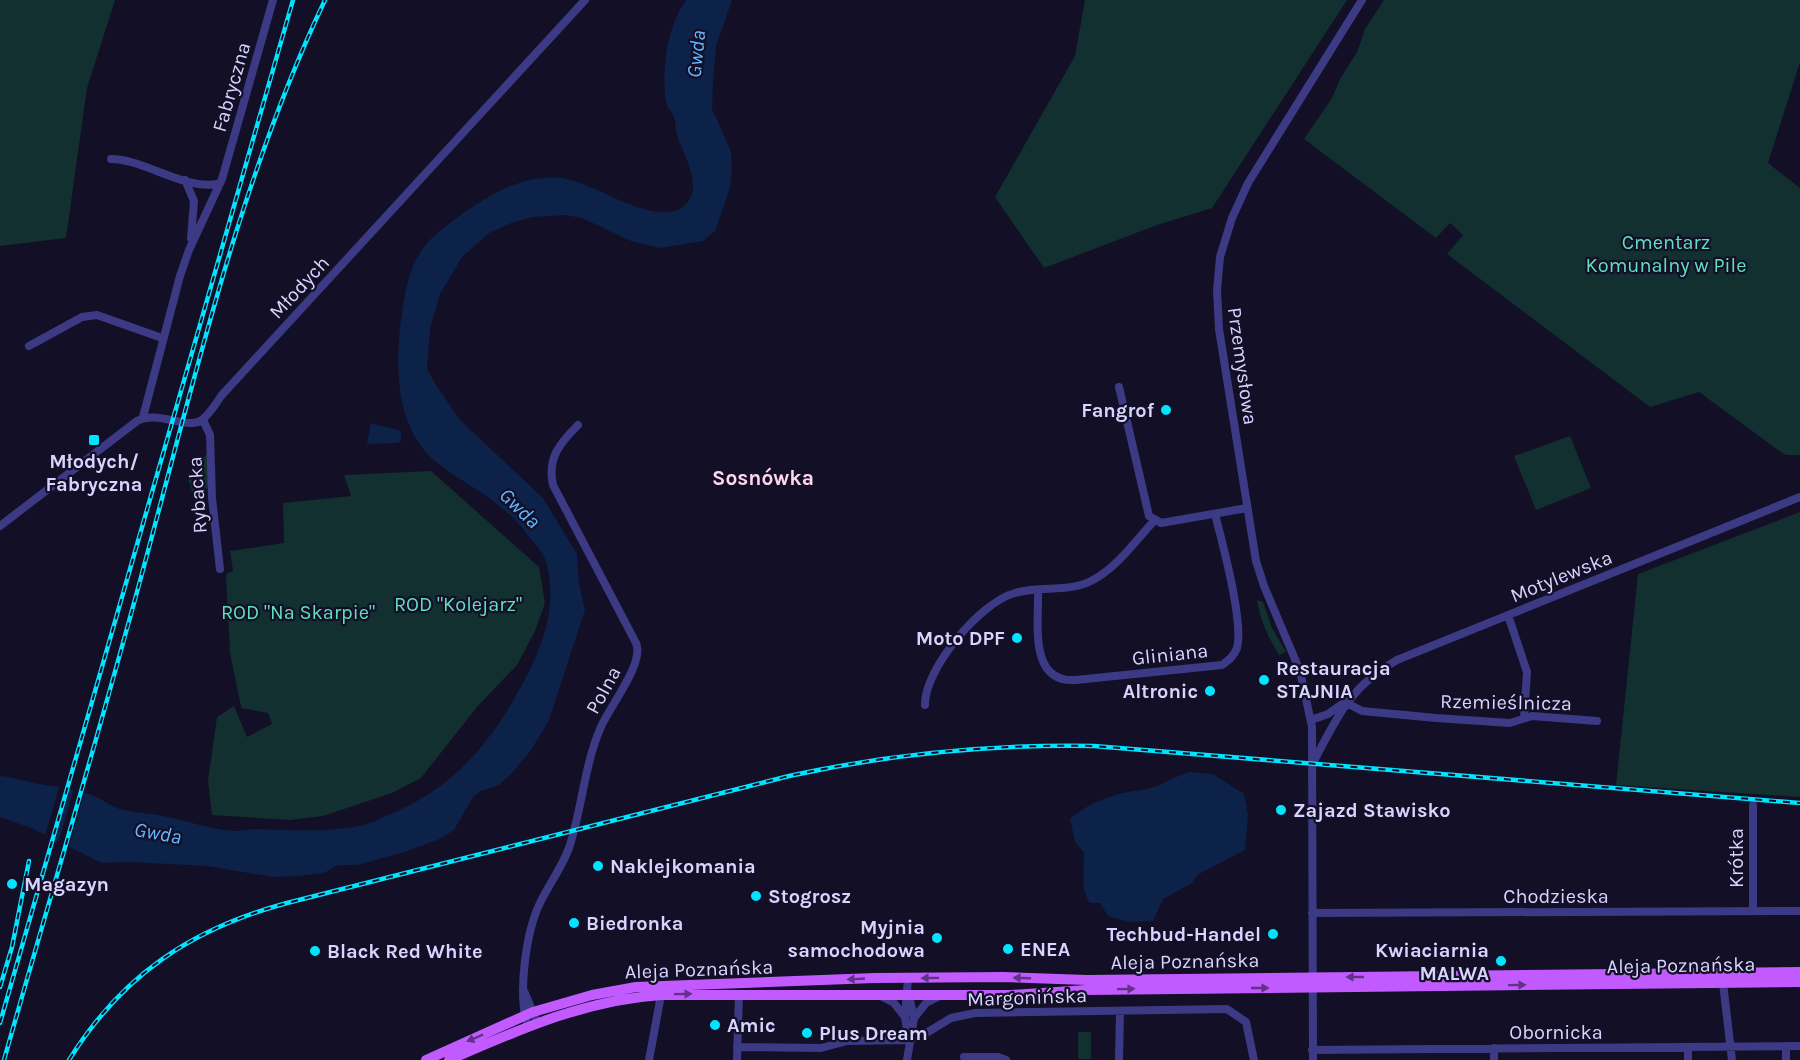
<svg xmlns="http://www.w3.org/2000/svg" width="1800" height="1060" font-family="Karla,sans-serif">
<rect width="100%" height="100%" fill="#130f26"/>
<path fill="#12302f" d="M0 0H115L87 88 66 238 0 246Z
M1085 0H1347L1212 208 1157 225 1044 268 995 197 1075 56Z
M1384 0H1800V62L1768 163 1800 188V455H1786L1778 450 1699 392 1650 407 1447 254 1463 235 1450 223 1436 238 1304 139 1332 98 1340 79 1357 52 1365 29Z
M1570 436 1591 488 1536 510 1514 456Z
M207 453 208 487 201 494H193L188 479Z
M431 471 539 567 545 603 535 631 517 665 477 707 421 778 392 793 323 816 290 820 212 815 208 781 217 717 234 706 247 737 272 724 268 713 242 708 240 702 230 653 226 574 233 571 230 551 284 543 283 503 351 496 344 475Z
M1800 512V797L1616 785 1638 574Z
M1257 600 1263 602 1272 628 1286 652 1279 655C1268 637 1260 620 1257 600Z
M1078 1032H1091V1059H1078Z"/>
<path fill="#0c2248" d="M686 0H732L716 46 713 81 712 109 731 151 732 172 729 191 715 231 703 241 660 248 631 241 582 218 565 215 532 217 511 223 489 233 462 257 440 294 430 329 427 369 436 385 460 420 543 498 577 554 579 584 585 610 549 720 531 750 512 773 499 785 481 791 473 797 454 830 442 838 402 853 357 865H338L324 873 299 876 273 877 207 866 129 862 102 863 31 828 0 817V776C14 777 26 782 40 784 58 788 76 788 94 796 104 800 112 807 123 810 136 813 150 813 163 816 185 820 213 830 234 831 242 831 250 829 258 829 293 830 330 833 363 825 373 823 383 817 393 813 445 791 481 754 510 706 535 663 561 614 546 562 543 551 530 539 523 529 502 502 468 486 440 465 387 425 395 344 407 285 415 251 431 236 458 217 489 195 522 174 562 178 594 182 656 229 684 206 707 186 680 152 676 131 674 123 677 123 673 115 669 105 668 113 666 101 661 69 667 27 686 0Z
M371 423 401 431V441L398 443 367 444Z
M1189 772 1213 774 1244 794 1248 815 1245 850 1197 875 1192 883 1163 899 1153 921 1129 922 1108 916 1100 903H1090C1080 889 1084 870 1084 853L1075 842 1070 819C1089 802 1116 793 1140 790 1156 789 1173 777 1189 772Z"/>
<path fill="#130f26" d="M60 784 70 787 54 843 44 839Z
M74 788 85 791 68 849 58 844Z"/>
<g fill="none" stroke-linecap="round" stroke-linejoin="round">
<path stroke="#3d3a85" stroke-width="8" d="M111 159C145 159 189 193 220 183
M185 180 194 201 191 238
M29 346 82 317 97 315 162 338
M1119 387 1149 516 1161 523 1247 508
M143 417 180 276 189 250 222 179 273 0
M203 420 210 435 212 498 220 569
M0 526 137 421C158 409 189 432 203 419 210 413 216 404 221 396L585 0
M1038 591C1039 623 1028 683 1076 680L1222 665C1229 660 1234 656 1237 648 1244 622 1222 542 1215 514
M1508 615 1527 672 1524 718
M1345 702 1362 711 1436 718 1510 723 1532 716 1597 721
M925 705C924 670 980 602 1015 593 1040 585 1067 593 1091 581 1117 568 1135 541 1154 521
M1311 720 1328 714 1342 704
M1313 763C1337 717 1350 686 1397 660L1800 497
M1753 805V911
M1312 913 1800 911
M1723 983 1732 1060
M524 991 537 1022
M881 996 894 1003 905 1017
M914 1018 926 1003 938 997
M528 1026C517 995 526 930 541 901 550 883 562 867 569 848 582 809 584 767 600 729 609 707 645 663 636 643L553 485C547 458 560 443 578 425
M908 1037 905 1017 908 978
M737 1047 821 1048 847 1041 909 1040 923 1035 951 1018 975 1013 1227 1009 1246 1022 1254 1060
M1494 1048V1060
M1312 1050 1800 1046
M964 1057H998L1006 1060
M649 1060 661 995
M737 1060 739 994
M907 1060 914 1018 909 996
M1119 1060 1120 1011
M1313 1060 1312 727 1300 671 1264 586 1256 561 1219 329 1217 290 1220 257 1232 218 1248 183 1362 0
M1688 1060V1047
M1786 1060V1046"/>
<path stroke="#c25bff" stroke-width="10" d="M426 1060 533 1012 592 995 636 987 875 978 1004 977 1087 980 1800 972
M449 1060C518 1030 585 1000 661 995H1011L1086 990 1800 982"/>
<defs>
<path id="rail" d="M0 987 12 947 29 861
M0 1023 293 0
M4 1060C52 890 103 721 148 551 198 365 242 175 325 0
M69 1060C122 975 191 929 287 903L789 776C890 754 990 744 1094 746L1800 803"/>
</defs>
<use href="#rail" stroke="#00e5ff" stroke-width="4.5"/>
<use href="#rail" stroke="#130f26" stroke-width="2" stroke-dasharray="7" stroke-linecap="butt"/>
</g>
<defs><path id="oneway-solid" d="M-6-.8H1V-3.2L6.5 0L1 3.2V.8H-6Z" transform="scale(1.5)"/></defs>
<g fill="#623188">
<use href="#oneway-solid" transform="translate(1355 977) rotate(180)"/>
<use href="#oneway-solid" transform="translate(930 978) rotate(179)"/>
<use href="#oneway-solid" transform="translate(1022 978) rotate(-178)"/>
<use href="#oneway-solid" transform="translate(856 979) rotate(177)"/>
<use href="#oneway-solid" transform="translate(1517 985) rotate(-1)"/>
<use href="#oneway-solid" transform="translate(1260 988)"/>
<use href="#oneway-solid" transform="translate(1126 989) rotate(-1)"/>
<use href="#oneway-solid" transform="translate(683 994) rotate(-1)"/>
<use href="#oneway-solid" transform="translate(475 1038) rotate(157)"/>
</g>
<g fill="#00e5ff" stroke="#130f26" stroke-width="2">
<circle cx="1166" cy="410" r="6"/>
<rect x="88" y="434" width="12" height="12" rx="3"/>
<circle cx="1017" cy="638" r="6"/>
<circle cx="1264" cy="680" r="6"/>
<circle cx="1210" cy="691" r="6"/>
<circle cx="1281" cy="810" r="6"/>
<circle cx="598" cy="866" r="6"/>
<circle cx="12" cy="884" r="6"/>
<circle cx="756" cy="896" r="6"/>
<circle cx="574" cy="923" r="6"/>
<circle cx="1273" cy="934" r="6"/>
<circle cx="937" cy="938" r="6"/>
<circle cx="1008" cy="949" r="6"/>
<circle cx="315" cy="951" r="6"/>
<circle cx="1501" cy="961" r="6"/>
<circle cx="715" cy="1025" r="6"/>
<circle cx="807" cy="1033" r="6"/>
</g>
<g text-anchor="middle" stroke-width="4.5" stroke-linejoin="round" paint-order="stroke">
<g font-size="20" fill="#d9d4ff" stroke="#130f26">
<text transform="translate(231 87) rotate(-74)" y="7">Fabryczna</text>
<text transform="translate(299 287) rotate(-47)" y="7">Młodych</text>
<text transform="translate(1243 366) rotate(82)" y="7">Przemysłowa</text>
<text transform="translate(197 495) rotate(-94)" y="7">Rybacka</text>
<text transform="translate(1561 576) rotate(-22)" y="7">Motylewska</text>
<text transform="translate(1170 654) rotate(-6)" y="7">Gliniana</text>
<text transform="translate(603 690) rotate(-61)" y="7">Polna</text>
<text transform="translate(1506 702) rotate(1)" y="7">Rzemieślnicza</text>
<text transform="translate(1736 858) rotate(-90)" y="7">Krótka</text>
<text x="1556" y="903">Chodzieska</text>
<text transform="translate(1185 961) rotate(-1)" y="7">Aleja Poznańska</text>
<text transform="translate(1681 965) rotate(-1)" y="7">Aleja Poznańska</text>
<text transform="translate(699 969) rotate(-2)" y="7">Aleja Poznańska</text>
<text transform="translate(1027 997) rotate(-2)" y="7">Margonińska</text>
<text x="1556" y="1039">Obornicka</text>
</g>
<g font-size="20" fill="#5fe0c0" stroke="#130f26">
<text x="1666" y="249">Cmentarz<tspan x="1666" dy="23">Komunalny w Pile</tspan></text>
<text x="458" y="611">ROD "Kolejarz"</text>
<text x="298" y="619">ROD "Na Skarpie"</text>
</g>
<g font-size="20" font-weight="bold" fill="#d9d4ff" stroke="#130f26" text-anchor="start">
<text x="1154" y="417" text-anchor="end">Fangrof</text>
<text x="94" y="468" text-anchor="middle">Młodych/<tspan x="94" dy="23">Fabryczna</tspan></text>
<text x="1005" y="645" text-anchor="end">Moto DPF</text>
<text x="1276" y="675">Restauracja<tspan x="1276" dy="23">STAJNIA</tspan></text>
<text x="1198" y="698" text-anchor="end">Altronic</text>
<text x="1293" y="817">Zajazd Stawisko</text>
<text x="610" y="873">Naklejkomania</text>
<text x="24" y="891">Magazyn</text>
<text x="768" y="903">Stogrosz</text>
<text x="586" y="930">Biedronka</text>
<text x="925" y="934" text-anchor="end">Myjnia<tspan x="925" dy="23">samochodowa</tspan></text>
<text x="1261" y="941" text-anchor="end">Techbud-Handel</text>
<text x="1020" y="956">ENEA</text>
<text x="1489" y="957" text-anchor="end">Kwiaciarnia<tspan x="1489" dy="23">MALWA</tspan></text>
<text x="327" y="958">Black Red White</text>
<text x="727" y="1032">Amic</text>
<text x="819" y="1040">Plus Dream</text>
</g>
<g font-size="21" font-style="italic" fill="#62b6ff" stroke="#130f26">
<text transform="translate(696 54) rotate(-84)" y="7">Gwda</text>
<text transform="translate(520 508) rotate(44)" y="7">Gwda</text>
<text transform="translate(158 833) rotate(10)" y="7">Gwda</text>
</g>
<g font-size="21" font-weight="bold" fill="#ffd6f0" stroke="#130f26">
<text x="763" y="485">Sosnówka</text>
</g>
</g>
</svg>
